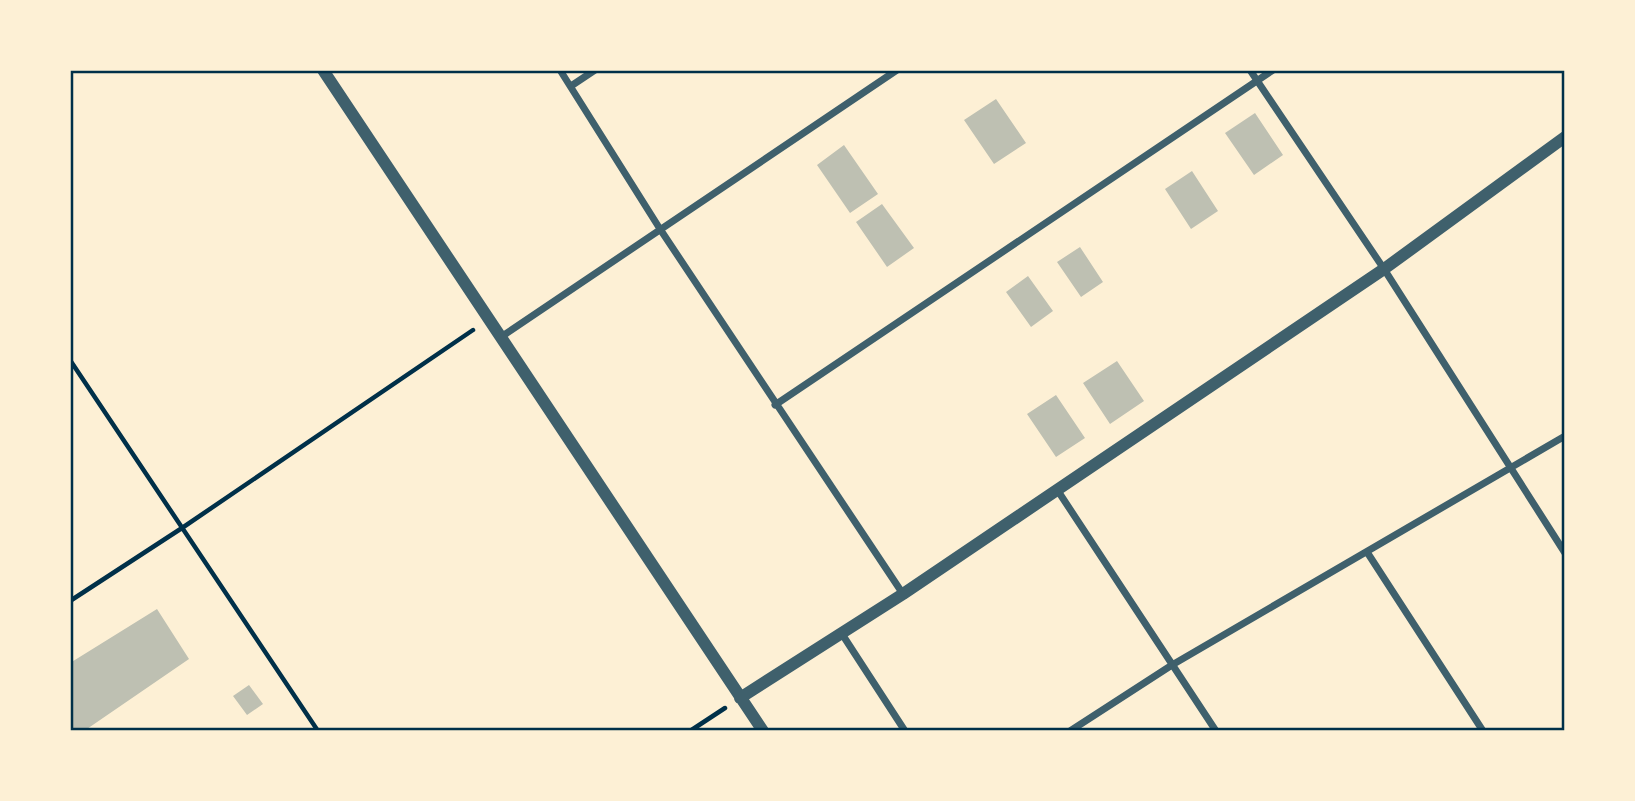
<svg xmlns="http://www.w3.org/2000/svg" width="1635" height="801" font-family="'Exo 2',sans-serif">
<rect width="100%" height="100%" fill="#fdf0d5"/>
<path fill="#bec0b2" d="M996 99 1026 143 994 164 964 120Z
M1255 113 1283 155 1254 175 1225 133Z
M844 145 878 194 850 213 817 165Z
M1192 171 1218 211 1191 229 1165 189Z
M882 204 914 248 887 267 856 222Z
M1080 247 1103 282 1081 297 1057 262Z
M1028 276 1053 311 1031 327 1006 292Z
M1117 361 1144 401 1110 424 1083 383Z
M1056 395 1085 438 1056 457 1027 414Z
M157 609 189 659 84 731H70V663Z
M249 685 263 704 247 715 233 696Z"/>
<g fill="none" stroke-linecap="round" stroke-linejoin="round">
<path stroke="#003049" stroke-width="4.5" d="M70 360 318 731
M70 601 182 528 473 330
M690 731 725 708"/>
<path stroke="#3f606c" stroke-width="7" d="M560 70 660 229 903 594
M1250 70 1384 269 1565 553
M571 86 595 70
M501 337 897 70
M775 405 1273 70
M1058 491 1216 731
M1367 552 1483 731
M842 634 905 731
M1070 731 1172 665 1565 436"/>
<path stroke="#3f606c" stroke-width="12" d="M323 70 763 731
M740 698 903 594 1384 269 1565 137"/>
</g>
<rect width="1635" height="801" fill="none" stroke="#fdf0d5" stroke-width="144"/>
<rect x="72" y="72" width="1491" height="657" fill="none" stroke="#003049" stroke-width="2.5"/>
</svg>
